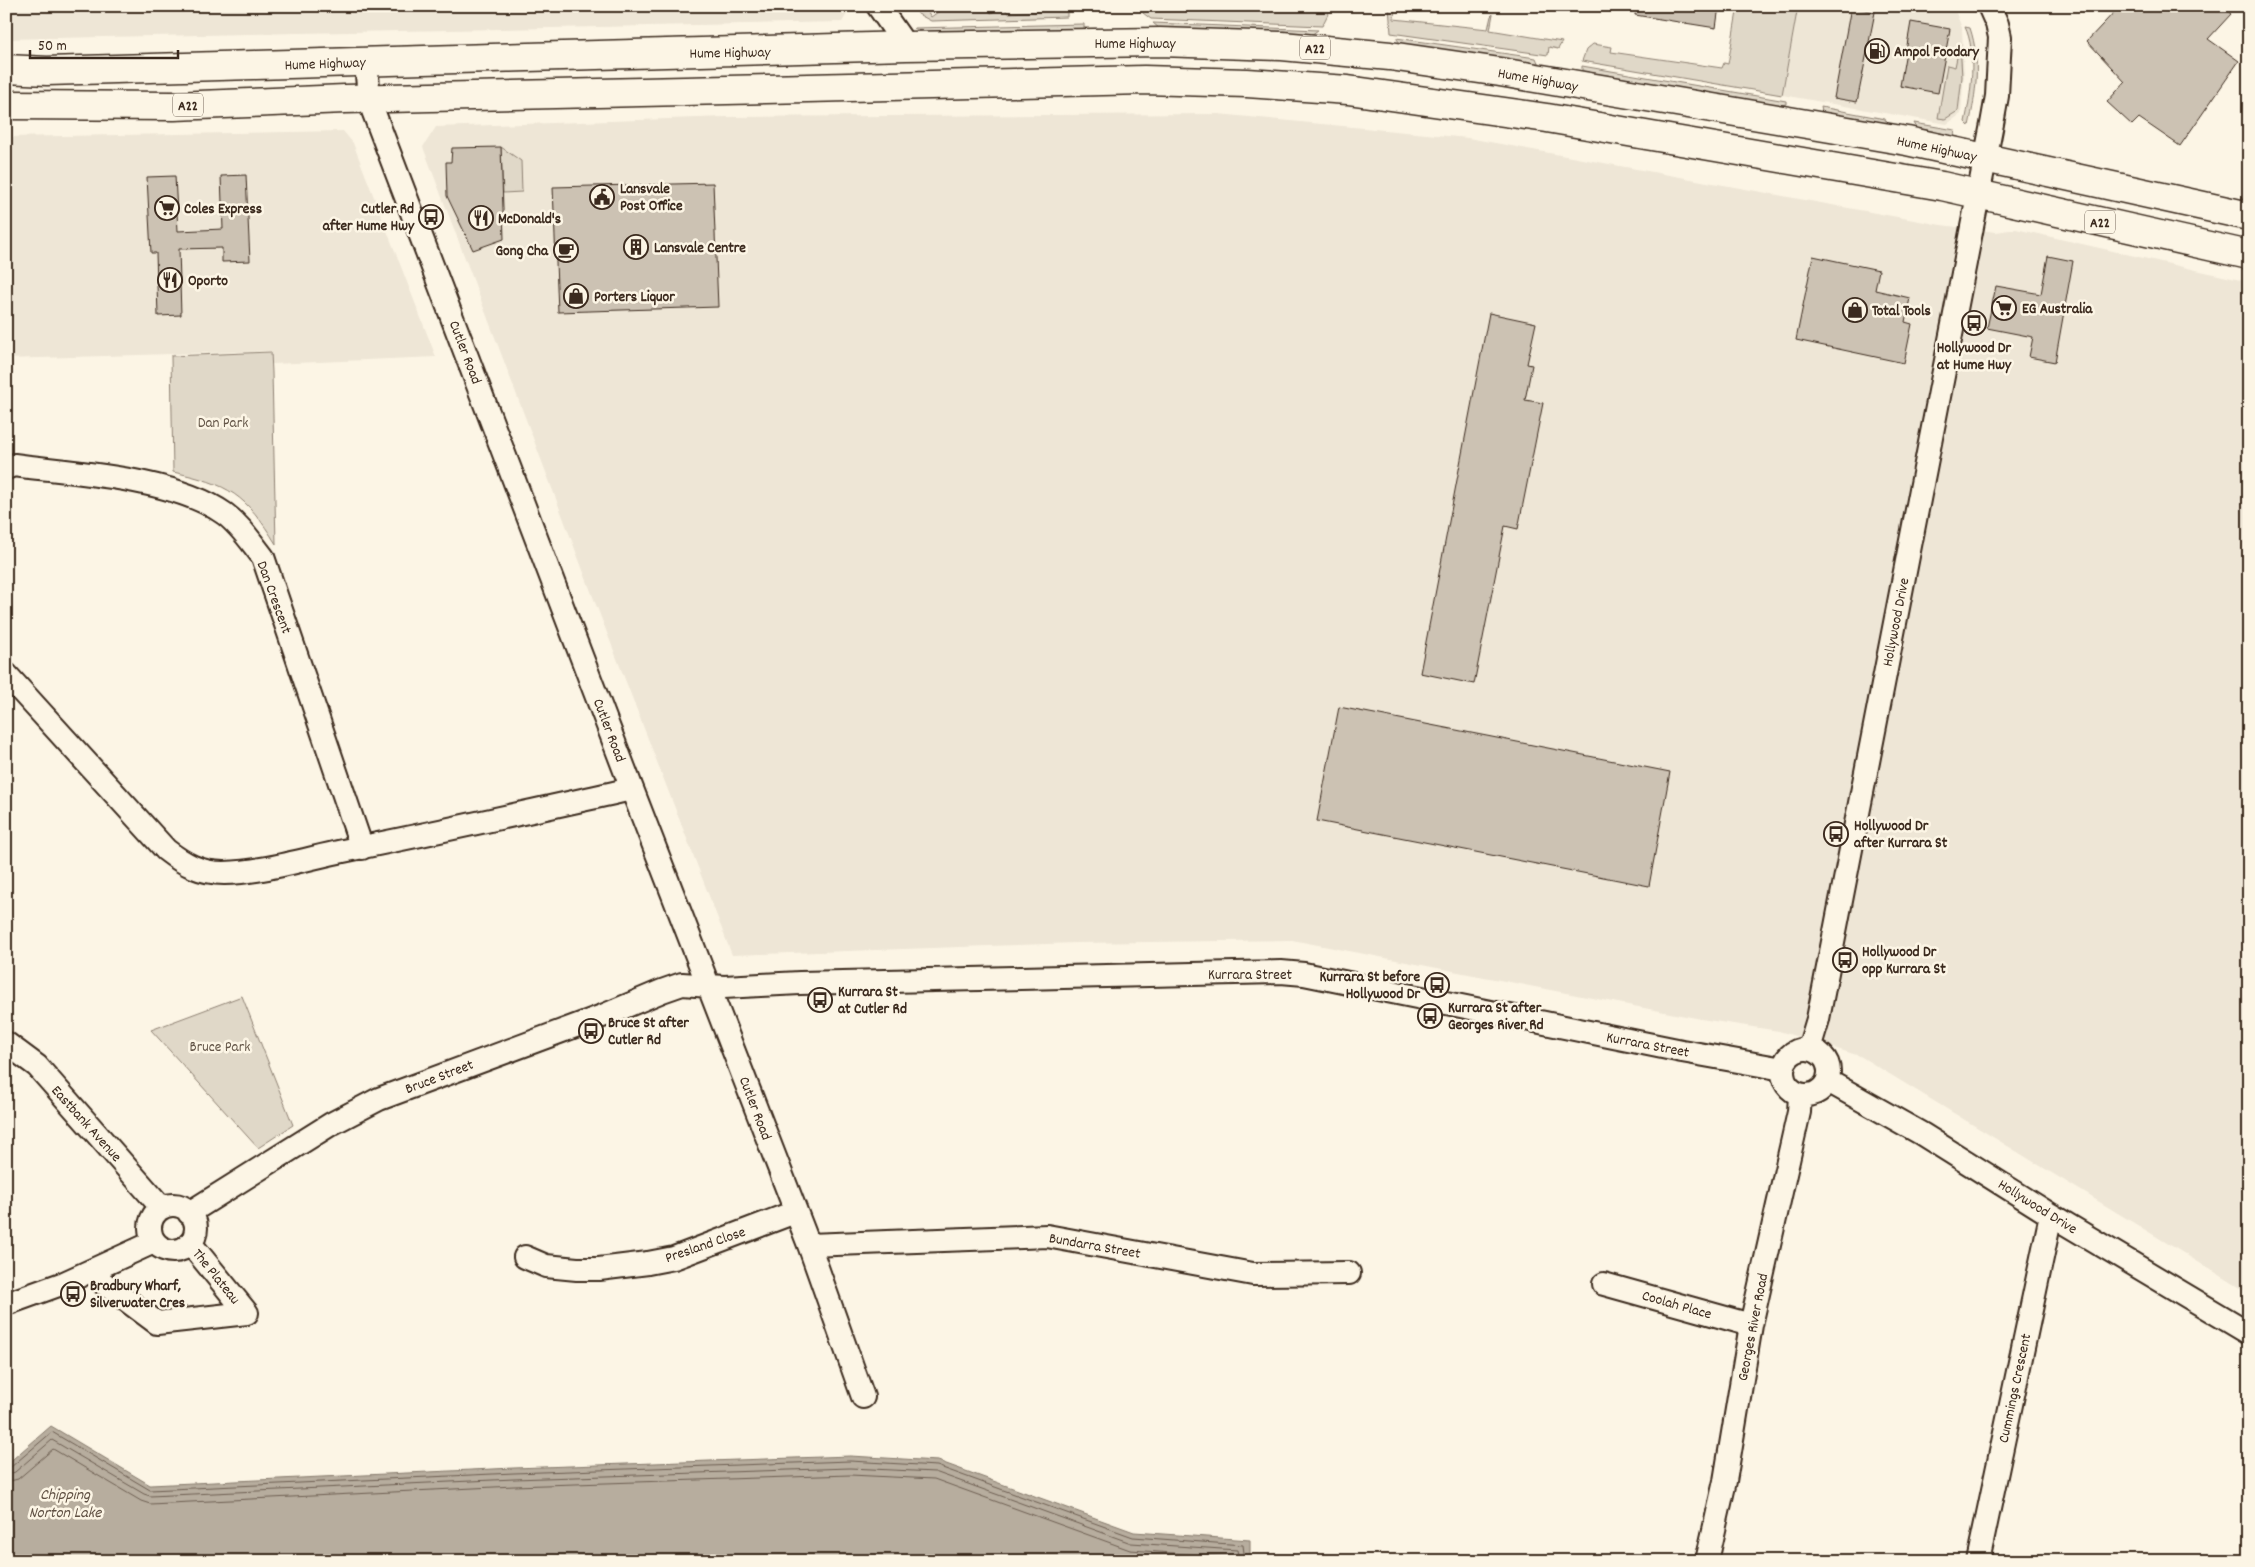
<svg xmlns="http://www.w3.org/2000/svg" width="2255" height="1567" font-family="Dekko,sans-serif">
<rect width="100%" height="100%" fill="#fcf5e5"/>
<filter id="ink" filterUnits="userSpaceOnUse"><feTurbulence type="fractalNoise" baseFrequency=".02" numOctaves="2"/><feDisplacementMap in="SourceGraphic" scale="10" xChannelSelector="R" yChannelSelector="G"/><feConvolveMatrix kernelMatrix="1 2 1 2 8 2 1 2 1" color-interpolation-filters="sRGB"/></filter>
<g filter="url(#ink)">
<path fill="#eee6d6" d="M6 6H844L848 12 842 22 6 39Z
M1798 6H1951L1954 8 1962 28 1964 74 1961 114 1947 124 1782 95Z
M1218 114 1468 138 1941 225 1996 232 2016 229 2249 282V1293L1860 1056 1779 1031 1701 1019 1292 940 1076 943 732 955 595 602 423 147 436 127 725 117Z
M343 131 353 143 436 357 272 364 271 351 6 359V137Z"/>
<path fill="#e0d8c8" stroke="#8e8173" d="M913 6H924L931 17 945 7 952 10 959 6H986L991 13 1003 6 1008 13 1067 10V17L931 21 918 14Z
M1143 6H1257L1324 11 1325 6H1332L1322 26 1151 19 1143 13Z
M1389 6H1395L1394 19 1488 29 1491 16 1493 14 1490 30 1562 42 1558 49 1549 47 1548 55 1391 33Z
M1738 6H1798L1782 95 1582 61 1586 50 1593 44 1612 47 1611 52 1722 68 1724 63 1728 64Z
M1153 23 1318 30 1311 35 1159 28Z
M1084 24V29L924 33 914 28Z
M1965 27 1970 28C1981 61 1976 93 1969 126L1965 122C1971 96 1977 51 1965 27Z
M1396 38 1536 58 1539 65 1401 44Z
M1960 43 1962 77 1958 111 1945 119 1938 118 1947 65 1955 67Z
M1582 66 1786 101V104L1781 105 1582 71Z
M1821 107 1885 119 1887 123 1822 112Z
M1914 123 1955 130 1954 136 1917 128Z
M501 147 521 161 522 192 503 193Z
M271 352 272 373 276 544C246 495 229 484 173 472L171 356Z
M242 996 293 1125 258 1148 151 1030Z"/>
<path fill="#b7ad9e" stroke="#85796b" d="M51 1426 150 1485 514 1468 850 1456 938 1461 1134 1532 1250 1540V1561H6V1465Z"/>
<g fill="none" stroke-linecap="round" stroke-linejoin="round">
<path stroke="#6d5e51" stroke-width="1" d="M6 1469 11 1467 52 1432 150 1490 514 1473 850 1461 937 1466 1133 1537 1243 1545 1245 1561
M6 1475 15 1472 52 1440 144 1494 150 1496 514 1479 850 1468 935 1472 1131 1543 1237 1550 1239 1561
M6 1482 18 1479 53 1449 141 1501 150 1504 514 1486 850 1475 934 1479 1130 1550 1229 1557 1232 1561"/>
</g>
<path fill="#ccc2b3" stroke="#3b2a1e" d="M1636 6H1719L1716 28 1635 15Z
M2120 6H2222L2231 14 2208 39 2239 61 2180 146 2139 118 2132 125 2107 102 2125 82 2087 41Z
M1851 7 1875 12 1857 102 1834 98Z
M1911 22 1950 29 1938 93 1900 86Z
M501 147 504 239 473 250 447 196 446 162H451L452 148Z
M246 175 250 261 222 262V248L179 249 181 315 158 316 156 253H151L147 177 175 176 178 231 223 229 221 176Z
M713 183 718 307 558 312 553 187Z
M1813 256 1879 270 1875 290 1910 298 1905 322 1912 324 1904 363 1796 340Z
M2048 256 2073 261 2055 362 2029 357 2033 337 1987 328 1996 286 2041 294Z
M1489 313 1536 323 1527 364 1532 365 1525 400 1543 403 1518 529 1505 526 1474 684 1420 673Z
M1339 707 1670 772 1649 886 1317 821Z"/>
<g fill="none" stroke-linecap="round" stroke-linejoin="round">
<defs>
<path id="minor" d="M878 6 906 46
M366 62 369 100 632 789 809 1245 863 1397
M6 468 14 465C75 473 175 478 225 514 241 526 251 542 263 557L362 848
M6 674 166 850C184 864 200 873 224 873 264 872 305 859 343 851 440 832 536 810 632 789
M6 1043 37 1066 162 1208
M1783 1072a23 23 0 1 1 46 0a23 23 0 1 1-46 0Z
M1809 1049 1818 1019 1992 124 1997 96 2000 37 1997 24 1989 6
M1828 1081 1922 1134 2051 1215 2249 1333
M150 1228a23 23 0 1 1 46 0a23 23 0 1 1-46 0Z
M189 1213 331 1124 379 1099 605 1015 662 991 682 984 724 987 800 983 1281 972 1304 974 1682 1051 1783 1069
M809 1245 1047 1236 1253 1274 1349 1273
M525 1257 546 1266 577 1269H599L648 1263 674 1258 795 1212
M93 1270 102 1282 157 1323 247 1313 190 1243
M1604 1284 1751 1325
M6 1304 64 1283 154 1242
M1707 1561 1725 1481 1751 1325 1799 1112 1800 1095
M1978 1561 2051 1215"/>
<path id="highway" d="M6 69 47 71 906 46 1160 42 1282 46 1390 56 1500 72 1907 141 2249 216
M6 105 174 106 345 99 1144 80 1247 83 1348 90 1547 118 1942 186 2249 255"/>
</defs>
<use href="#minor" stroke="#3b2a1e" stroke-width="26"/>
<use href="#highway" stroke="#3b2a1e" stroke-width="31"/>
<use href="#minor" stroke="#fcf5e5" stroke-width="22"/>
<use href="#highway" stroke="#fcf5e5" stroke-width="28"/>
</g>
</g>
<defs>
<symbol id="fuel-ring" viewBox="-11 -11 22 22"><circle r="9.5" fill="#fcf5e5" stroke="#3b2a1e" stroke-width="1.5"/><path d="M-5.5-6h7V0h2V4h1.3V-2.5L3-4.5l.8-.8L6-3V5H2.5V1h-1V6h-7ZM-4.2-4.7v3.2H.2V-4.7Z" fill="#3b2a1e"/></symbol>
<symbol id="civic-ring" viewBox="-11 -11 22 22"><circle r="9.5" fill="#fcf5e5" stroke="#3b2a1e" stroke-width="1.5"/><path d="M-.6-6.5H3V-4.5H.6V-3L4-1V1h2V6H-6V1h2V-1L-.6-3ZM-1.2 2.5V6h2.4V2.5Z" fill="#3b2a1e"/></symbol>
<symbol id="supermarket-ring" viewBox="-11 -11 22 22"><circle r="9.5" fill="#fcf5e5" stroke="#3b2a1e" stroke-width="1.5"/><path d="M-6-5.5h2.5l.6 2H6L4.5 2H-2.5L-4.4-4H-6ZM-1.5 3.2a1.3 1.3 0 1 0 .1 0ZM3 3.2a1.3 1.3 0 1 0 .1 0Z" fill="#3b2a1e"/></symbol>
<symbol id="bus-ring" viewBox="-11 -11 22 22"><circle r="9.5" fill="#fcf5e5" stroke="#3b2a1e" stroke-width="1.5"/><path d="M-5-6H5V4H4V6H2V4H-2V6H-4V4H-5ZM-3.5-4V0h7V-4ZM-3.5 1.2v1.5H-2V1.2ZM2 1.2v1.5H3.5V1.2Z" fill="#3b2a1e"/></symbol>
<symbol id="restaurant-ring" viewBox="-11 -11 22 22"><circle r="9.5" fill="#fcf5e5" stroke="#3b2a1e" stroke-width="1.5"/><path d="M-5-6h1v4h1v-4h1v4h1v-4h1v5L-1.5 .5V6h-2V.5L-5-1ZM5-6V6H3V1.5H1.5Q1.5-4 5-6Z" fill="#3b2a1e"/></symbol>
<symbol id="building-ring" viewBox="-11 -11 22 22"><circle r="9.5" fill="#fcf5e5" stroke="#3b2a1e" stroke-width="1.5"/><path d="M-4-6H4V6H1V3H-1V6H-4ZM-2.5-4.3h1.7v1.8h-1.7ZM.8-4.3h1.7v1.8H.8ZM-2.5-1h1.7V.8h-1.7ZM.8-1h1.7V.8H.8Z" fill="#3b2a1e"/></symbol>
<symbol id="cafe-ring" viewBox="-11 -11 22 22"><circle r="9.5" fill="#fcf5e5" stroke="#3b2a1e" stroke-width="1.5"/><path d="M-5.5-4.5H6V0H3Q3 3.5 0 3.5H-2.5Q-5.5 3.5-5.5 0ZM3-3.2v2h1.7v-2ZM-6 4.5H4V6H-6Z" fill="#3b2a1e"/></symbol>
<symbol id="shop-ring" viewBox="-11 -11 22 22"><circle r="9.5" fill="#fcf5e5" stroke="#3b2a1e" stroke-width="1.5"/><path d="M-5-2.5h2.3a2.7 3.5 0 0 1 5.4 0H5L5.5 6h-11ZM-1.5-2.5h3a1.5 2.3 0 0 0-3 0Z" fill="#3b2a1e"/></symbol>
</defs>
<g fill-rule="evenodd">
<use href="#fuel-ring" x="1863" y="37" width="28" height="28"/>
<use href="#civic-ring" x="588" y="183" width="28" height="28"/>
<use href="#supermarket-ring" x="153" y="194" width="28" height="28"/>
<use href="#bus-ring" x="417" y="203" width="28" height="28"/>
<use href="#restaurant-ring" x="467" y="204" width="28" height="28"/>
<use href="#building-ring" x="622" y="233" width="28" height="28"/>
<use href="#cafe-ring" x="552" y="236" width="28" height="28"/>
<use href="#restaurant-ring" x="156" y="266" width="28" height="28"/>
<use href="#shop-ring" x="562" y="282" width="28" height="28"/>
<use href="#supermarket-ring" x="1990" y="294" width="28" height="28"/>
<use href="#shop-ring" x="1841" y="296" width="28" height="28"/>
<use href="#bus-ring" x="1960" y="309" width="28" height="28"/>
<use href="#bus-ring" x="1822" y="820" width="28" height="28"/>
<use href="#bus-ring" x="1831" y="946" width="28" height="28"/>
<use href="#bus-ring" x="1423" y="971" width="28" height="28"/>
<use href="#bus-ring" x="806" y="986" width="28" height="28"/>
<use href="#bus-ring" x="1416" y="1002" width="28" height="28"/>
<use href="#bus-ring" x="577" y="1017" width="28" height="28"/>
<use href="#bus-ring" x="59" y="1280" width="28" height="28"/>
</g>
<g text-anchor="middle" stroke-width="5" stroke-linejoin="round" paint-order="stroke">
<g fill="#fcf5e5" stroke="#75675a" stroke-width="1">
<rect x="1300" y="36.5" width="30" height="23" rx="4"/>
<rect x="173" y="93.5" width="30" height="23" rx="4"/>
<rect x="2085" y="210.5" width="30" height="23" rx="4"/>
</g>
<g font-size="14" font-weight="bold" fill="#3b2a1e">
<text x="1315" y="53">A22</text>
<text x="188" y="110">A22</text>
<text x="2100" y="227">A22</text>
</g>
<g font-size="15" fill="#3b2a1e" stroke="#fcf5e5">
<text x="1135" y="48">Hume Highway</text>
<text transform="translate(730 52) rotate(-1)" y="5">Hume Highway</text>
<text transform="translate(325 63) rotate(-2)" y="5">Hume Highway</text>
<text transform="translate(1538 79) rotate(10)" y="5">Hume Highway</text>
<text transform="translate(1937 148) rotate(12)" y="5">Hume Highway</text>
<text transform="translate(466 352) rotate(69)" y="5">Cutler Road</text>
<text transform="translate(275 597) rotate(70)" y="5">Dan Crescent</text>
<text transform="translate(1895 622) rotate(-79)" y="5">Hollywood Drive</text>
<text transform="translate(610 730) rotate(69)" y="5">Cutler Road</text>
<text x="1250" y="979">Kurrara Street</text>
<text transform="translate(1648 1044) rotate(11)" y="5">Kurrara Street</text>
<text transform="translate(439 1076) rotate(-21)" y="5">Bruce Street</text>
<text transform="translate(756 1108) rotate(69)" y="5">Cutler Road</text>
<text transform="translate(87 1123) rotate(48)" y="5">Eastbank Avenue</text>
<text transform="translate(2038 1206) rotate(32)" y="5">Hollywood Drive</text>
<text transform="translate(705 1244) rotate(-19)" y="5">Presland Close</text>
<text transform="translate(1095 1245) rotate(10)" y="5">Bundarra Street</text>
<text transform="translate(217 1276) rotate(51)" y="5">The Plateau</text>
<text transform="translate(1677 1304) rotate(16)" y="5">Coolah Place</text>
<text transform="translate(1752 1327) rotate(-79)" y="5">Georges River Road</text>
<text transform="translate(2014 1388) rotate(-78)" y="5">Cummings Crescent</text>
</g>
<g font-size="15" font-weight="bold" fill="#3b2a1e" stroke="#fcf5e5" text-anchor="start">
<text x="1894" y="56">Ampol Foodary</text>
<text x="620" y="193">Lansvale<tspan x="620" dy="17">Post Office</tspan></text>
<text x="184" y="213">Coles Express</text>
<text x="414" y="213" text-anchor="end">Cutler Rd<tspan x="414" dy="17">after Hume Hwy</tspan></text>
<text x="498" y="223">McDonald's</text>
<text x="654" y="252">Lansvale Centre</text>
<text x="548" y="255" text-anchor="end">Gong Cha</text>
<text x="188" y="285">Oporto</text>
<text x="594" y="301">Porters Liquor</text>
<text x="2022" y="313">EG Australia</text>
<text x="1872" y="315">Total Tools</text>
<text x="1974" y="352" text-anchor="middle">Hollywood Dr<tspan x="1974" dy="17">at Hume Hwy</tspan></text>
<text x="1854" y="830">Hollywood Dr<tspan x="1854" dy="17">after Kurrara St</tspan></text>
<text x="1862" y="956">Hollywood Dr<tspan x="1862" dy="17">opp Kurrara St</tspan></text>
<text x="1420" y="981" text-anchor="end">Kurrara St before<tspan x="1420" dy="17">Hollywood Dr</tspan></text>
<text x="838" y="996">Kurrara St<tspan x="838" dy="17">at Cutler Rd</tspan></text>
<text x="1448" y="1012">Kurrara St after<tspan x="1448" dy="17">Georges River Rd</tspan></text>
<text x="608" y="1027">Bruce St after<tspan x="608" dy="17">Cutler Rd</tspan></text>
<text x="90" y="1290">Bradbury Wharf,<tspan x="90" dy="17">Silverwater Cres</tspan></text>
</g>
<g font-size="15" fill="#645648" stroke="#fcf5e5">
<text x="223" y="427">Dan Park</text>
<text x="220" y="1051">Bruce Park</text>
</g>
<g font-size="16" font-style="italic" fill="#605144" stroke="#fcf5e5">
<text x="65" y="1499">Chipping<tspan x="65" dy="18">Norton Lake</tspan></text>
</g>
</g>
<rect width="2255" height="1567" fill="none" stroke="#fcf5e5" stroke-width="25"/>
<rect x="12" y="12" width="2230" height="1542" fill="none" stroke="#3b2a1e" stroke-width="2" filter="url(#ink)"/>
<path d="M30 50v8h148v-8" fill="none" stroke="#3b2a1e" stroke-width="2.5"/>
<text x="38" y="50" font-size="15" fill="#3b2a1e" stroke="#fcf5e5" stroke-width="4" paint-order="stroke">50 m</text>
</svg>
